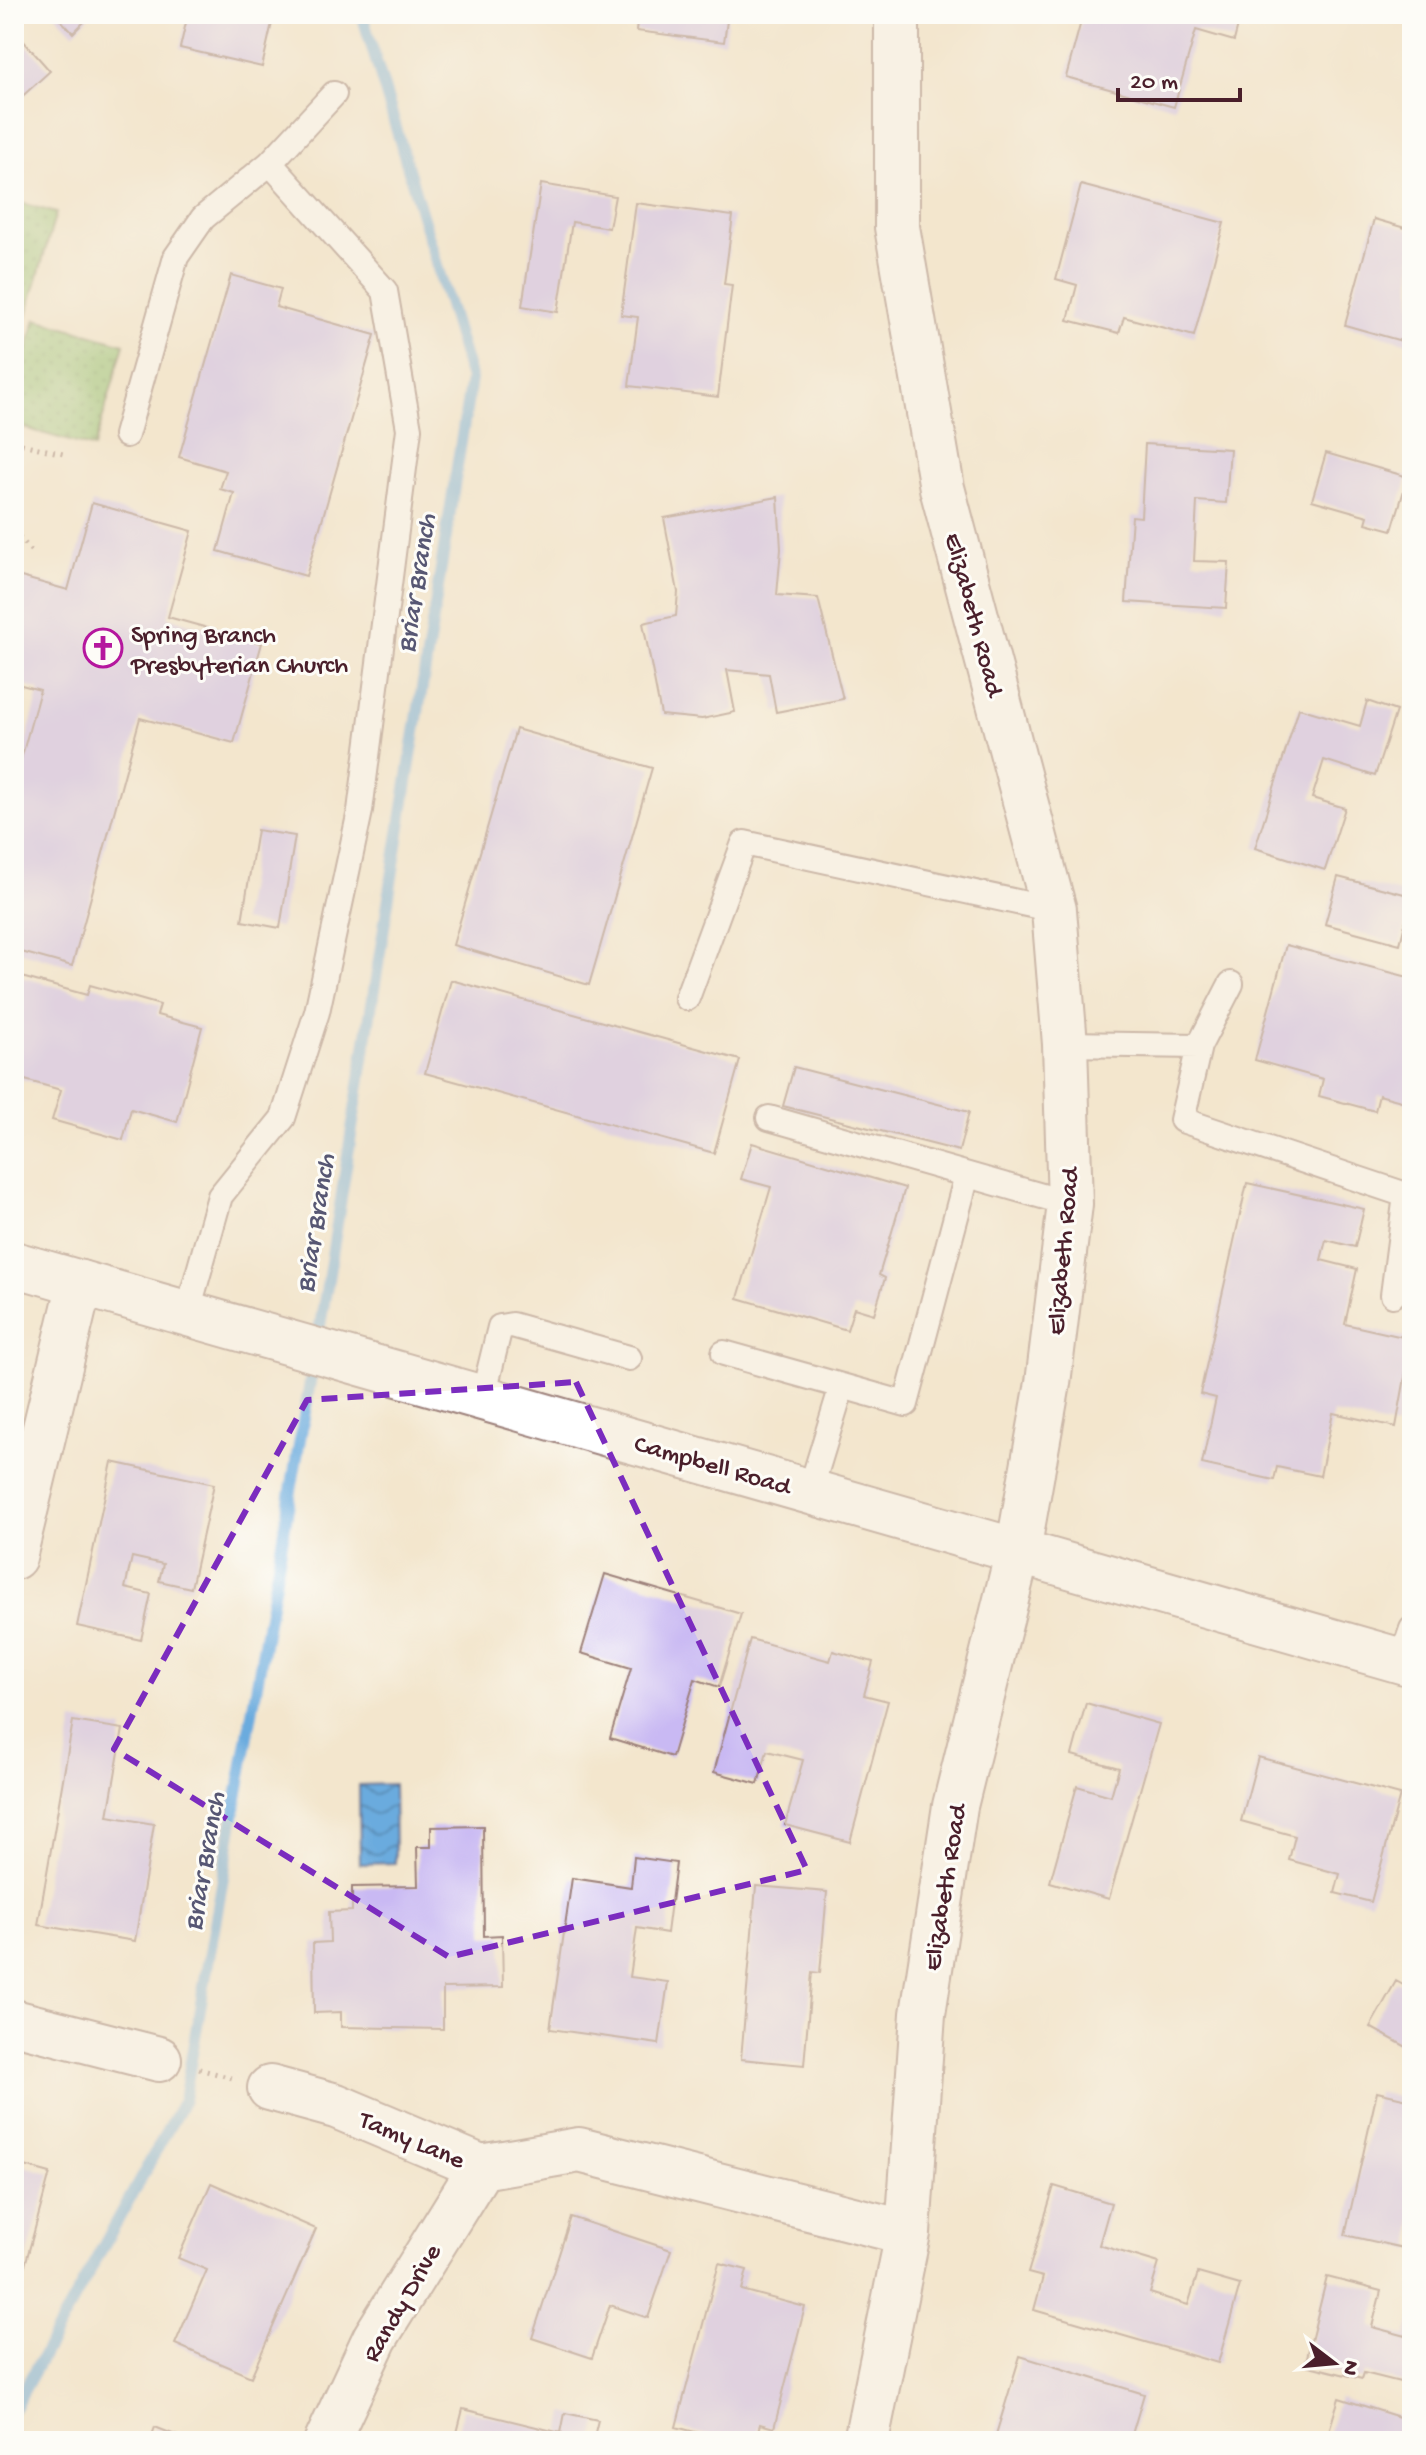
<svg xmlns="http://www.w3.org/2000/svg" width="1426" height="2455" font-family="'Gochi Hand',sans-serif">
<defs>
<pattern id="park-dots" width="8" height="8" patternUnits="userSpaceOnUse" patternTransform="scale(2)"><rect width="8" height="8" fill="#92c373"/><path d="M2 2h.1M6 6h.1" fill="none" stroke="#799e5f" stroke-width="1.8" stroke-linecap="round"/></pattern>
<pattern id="water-waves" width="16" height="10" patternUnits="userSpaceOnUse" patternTransform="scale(2)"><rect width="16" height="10" fill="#6aabde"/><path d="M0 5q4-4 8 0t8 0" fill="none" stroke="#598bb4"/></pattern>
</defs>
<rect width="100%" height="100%" fill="#fdfcf7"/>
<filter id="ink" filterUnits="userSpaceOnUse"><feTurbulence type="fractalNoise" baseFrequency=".0125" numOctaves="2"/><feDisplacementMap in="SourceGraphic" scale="16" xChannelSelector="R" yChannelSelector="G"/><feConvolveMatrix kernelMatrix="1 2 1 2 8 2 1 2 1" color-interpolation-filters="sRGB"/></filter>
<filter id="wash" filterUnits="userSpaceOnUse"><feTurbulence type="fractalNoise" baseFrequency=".006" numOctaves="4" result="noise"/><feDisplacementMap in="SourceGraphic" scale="32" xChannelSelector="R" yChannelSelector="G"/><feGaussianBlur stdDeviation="1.8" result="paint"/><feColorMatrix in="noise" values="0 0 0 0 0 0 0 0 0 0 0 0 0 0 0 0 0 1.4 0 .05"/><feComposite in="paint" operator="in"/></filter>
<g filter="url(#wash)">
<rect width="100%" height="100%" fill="#f3e6cd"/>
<path fill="url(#park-dots)" stroke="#6e714f" stroke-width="2" d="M14 201 56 213 26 318 14 315Z
M36 319 124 344 94 448 14 425V395Z"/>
<path fill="url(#water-waves)" stroke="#5a6584" stroke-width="2" d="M394 1784 395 1863 360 1864 359 1785Z"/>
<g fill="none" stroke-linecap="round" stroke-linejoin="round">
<path stroke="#6aabde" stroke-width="12" d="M14 2408 184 2100 329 1274 471 379 362 14"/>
</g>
<g id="blocks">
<path fill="#c9b9f3" d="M55 14H92L73 33Z
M188 14H274L262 67 180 48Z
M638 14H728L724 42 636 31Z
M1083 14H1241L1234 41 1196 30 1174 107 1066 77Z
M20 37 50 71 16 102 14 43Z
M541 184 615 196 609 228 572 222 558 312 522 306Z
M1081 185 1224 223 1194 336 1124 317 1119 333 1068 320 1077 285 1056 279Z
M636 203 733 216 724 284 732 285 718 397 629 386 638 317 621 315Z
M1374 219 1412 230V344L1345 325Z
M231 275 281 289 276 307 375 335 306 576 218 551 234 493 220 489 226 471 179 457Z
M1145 444 1230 449 1226 503 1197 501 1194 561 1229 562 1226 608 1126 602 1132 516 1141 517Z
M1326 453 1408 477 1392 530 1366 523 1368 516 1312 500Z
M778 497 781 549 777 595 818 598 843 699 776 712 769 674 727 670 735 712 702 719 661 715 643 623 676 616 678 592 664 518Z
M92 503 192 531 168 617 262 643 234 743 140 718 72 966 14 950V773L17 774 40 690 14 683V575L68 590Z
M1367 701 1396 711 1375 776 1324 760 1312 798 1345 808 1325 870 1255 848 1299 708 1360 726Z
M516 729 652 768 589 985 453 945Z
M257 830 295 836 280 928 242 921Z
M1338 877 1412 896 1400 944 1325 924Z
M1286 945 1412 978V1104L1379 1095 1375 1111 1319 1096 1323 1079 1255 1060Z
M14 975 87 995 90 985 160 1005 157 1015 202 1027 177 1122 131 1109 123 1140 52 1120 61 1090 14 1077Z
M451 980 740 1060 714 1153 425 1073Z
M794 1067 969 1112 959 1151 783 1106Z
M752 1143 905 1188 879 1275 885 1278 874 1314 854 1308 847 1330 738 1298 771 1187 741 1179Z
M1247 1183 1364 1209 1355 1247 1326 1240 1321 1260 1357 1269 1345 1324 1412 1339 1396 1427 1333 1413 1320 1476 1277 1467 1274 1480 1202 1464 1216 1398 1200 1394Z
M112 1462 214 1484 191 1588 159 1581 163 1564 132 1557 125 1588 151 1594 141 1640 77 1626Z
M605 1574 741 1614 719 1687 695 1679 672 1757 610 1738 631 1668 581 1653Z
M750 1639 830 1661 833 1651 873 1662 864 1695 888 1701 850 1842 785 1825 803 1760 767 1751 758 1784 714 1772Z
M1086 1703 1159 1724 1109 1899 1050 1882 1077 1786 1111 1796 1119 1768 1072 1755Z
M73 1721 123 1729 108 1816 154 1824 135 1941 38 1925Z
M1258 1757 1400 1795 1371 1902 1335 1893 1340 1874 1289 1860 1295 1836 1241 1821Z
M483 1826 484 1936 502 1935 503 1987 443 1988V2029L341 2027V2012L314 2013 313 1943 330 1942 329 1912 352 1911V1887L418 1886 417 1847H431V1827Z
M634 1857 676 1863 667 1933 637 1928 630 1977 668 1982 659 2044 550 2029 572 1878 631 1887Z
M756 1886 827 1892 820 1973 812 1972 804 2065 741 2059Z
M1396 1981 1412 1990V2050L1370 2027Z
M1377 2092 1412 2100V2250L1345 2235Z
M14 2163 50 2173 15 2302 14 2301Z
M211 2183 316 2229 251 2377 175 2344 207 2270 178 2258Z
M1054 2186 1111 2203 1099 2245 1159 2263 1150 2293 1188 2305 1198 2273 1240 2285 1218 2363 1034 2310 1043 2277 1028 2273Z
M571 2217 671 2250 648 2318 610 2305 592 2358 532 2338Z
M719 2263 747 2270 742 2290 805 2307 774 2428 760 2424 755 2441H729L676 2427Z
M1327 2277 1381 2291 1372 2327 1406 2336 1412 2317V2385L1364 2373 1362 2379 1305 2365Z
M1020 2356 1144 2394 1130 2441H994Z
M1339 2398 1412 2421V2441H1326Z
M463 2409 561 2433 565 2413 598 2420 593 2441H455Z
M155 2427 190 2441H150Z"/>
</g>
</g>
<g filter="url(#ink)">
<use href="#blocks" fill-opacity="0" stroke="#9e827c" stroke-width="2"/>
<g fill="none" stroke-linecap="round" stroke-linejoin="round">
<defs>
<path id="service" d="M126 435 176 257 203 218 270 163
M1231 984 1199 1046 1182 1120 1406 1195 1393 1295
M687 998 744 843 1054 910
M1065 1044 1199 1046
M769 1118 1070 1204
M187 1314 220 1196 283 1118 317 1012 360 811 409 429 385 291 270 163 334 94
M724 1353 906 1404 967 1175
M483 1397 500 1327 512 1325 629 1358
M810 1491 842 1386
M1401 1661 1412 1629"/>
<path id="minor" d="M14 1557 80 1283
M14 2022 159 2059
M270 2088 336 2106 481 2167 579 2150 908 2233
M327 2441 375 2338 481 2167
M866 2441 908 2233 923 2014 955 1806 1018 1551 1048 1383 1070 1204 1065 1044 1054 910 942 488 897 227V14"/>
<path id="tertiary" d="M14 1264 1412 1664"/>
</defs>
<use href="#service" stroke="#9e827c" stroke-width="28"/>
<use href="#minor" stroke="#9e827c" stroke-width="48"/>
<use href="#tertiary" stroke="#9e827c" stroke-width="48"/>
<path stroke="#9e827c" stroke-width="5" stroke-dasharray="2 6" stroke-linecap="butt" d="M14 442 63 454
M14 531 33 553
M199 2069 232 2078"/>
<use href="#service" stroke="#fff" stroke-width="24"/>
<use href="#minor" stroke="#fff" stroke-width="44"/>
<use href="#tertiary" stroke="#fff" stroke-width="44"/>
</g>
</g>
<path d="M0 0H1426V2455H0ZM576 1382 807 1870 449 1957 114 1749 307 1400Z" fill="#f3e6cd" fill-opacity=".55" fill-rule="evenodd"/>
<path fill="none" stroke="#7b2cbf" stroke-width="6" stroke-dasharray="16 10" stroke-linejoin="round" d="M576 1382 807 1870 449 1957 114 1749 307 1400Z"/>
<defs>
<symbol id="church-ring" viewBox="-11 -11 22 22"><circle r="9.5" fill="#fdfcf7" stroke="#b5179e" stroke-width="1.5"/><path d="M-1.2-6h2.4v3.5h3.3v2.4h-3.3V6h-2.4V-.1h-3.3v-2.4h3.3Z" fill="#b5179e"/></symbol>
</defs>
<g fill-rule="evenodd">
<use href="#church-ring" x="81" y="626" width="44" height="44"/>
</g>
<g text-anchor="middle" stroke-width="6" stroke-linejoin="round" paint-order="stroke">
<g font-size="26" fill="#4a1f2b" stroke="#fdfcf7">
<text transform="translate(976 614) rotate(75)" y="9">Elizabeth Road</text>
<text transform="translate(1061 1251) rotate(-85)" y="9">Elizabeth Road</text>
<text transform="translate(713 1463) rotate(16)" y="9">Campbell Road</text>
<text transform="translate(943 1887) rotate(-81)" y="9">Elizabeth Road</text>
<text transform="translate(413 2138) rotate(23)" y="9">Tamy Lane</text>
<text transform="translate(400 2302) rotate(-60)" y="9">Randy Drive</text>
</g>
<g font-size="26" fill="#4a1f2b" stroke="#fdfcf7" text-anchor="start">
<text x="131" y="642">Spring Branch<tspan x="131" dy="30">Presbyterian Church</tspan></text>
</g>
<g font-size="28" font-style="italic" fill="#575773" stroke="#fdfcf7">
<text transform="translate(414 583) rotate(-81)" y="10">Briar Branch</text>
<text transform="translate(313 1223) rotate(-81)" y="10">Briar Branch</text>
<text transform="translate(202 1861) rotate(-80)" y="10">Briar Branch</text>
</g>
</g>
<rect width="1426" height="2455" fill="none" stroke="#fdfcf7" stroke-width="48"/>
<g transform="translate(1334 2363) rotate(106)" stroke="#fdfcf7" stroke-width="6" paint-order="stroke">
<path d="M0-6L14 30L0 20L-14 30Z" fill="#4a1f2b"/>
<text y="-12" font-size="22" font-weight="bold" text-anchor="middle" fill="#4a1f2b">N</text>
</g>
<path d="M1118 88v12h122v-12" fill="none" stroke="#4a1f2b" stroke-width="4"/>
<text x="1130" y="88" font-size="24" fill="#4a1f2b" stroke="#fdfcf7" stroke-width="6" paint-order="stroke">20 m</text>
</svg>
